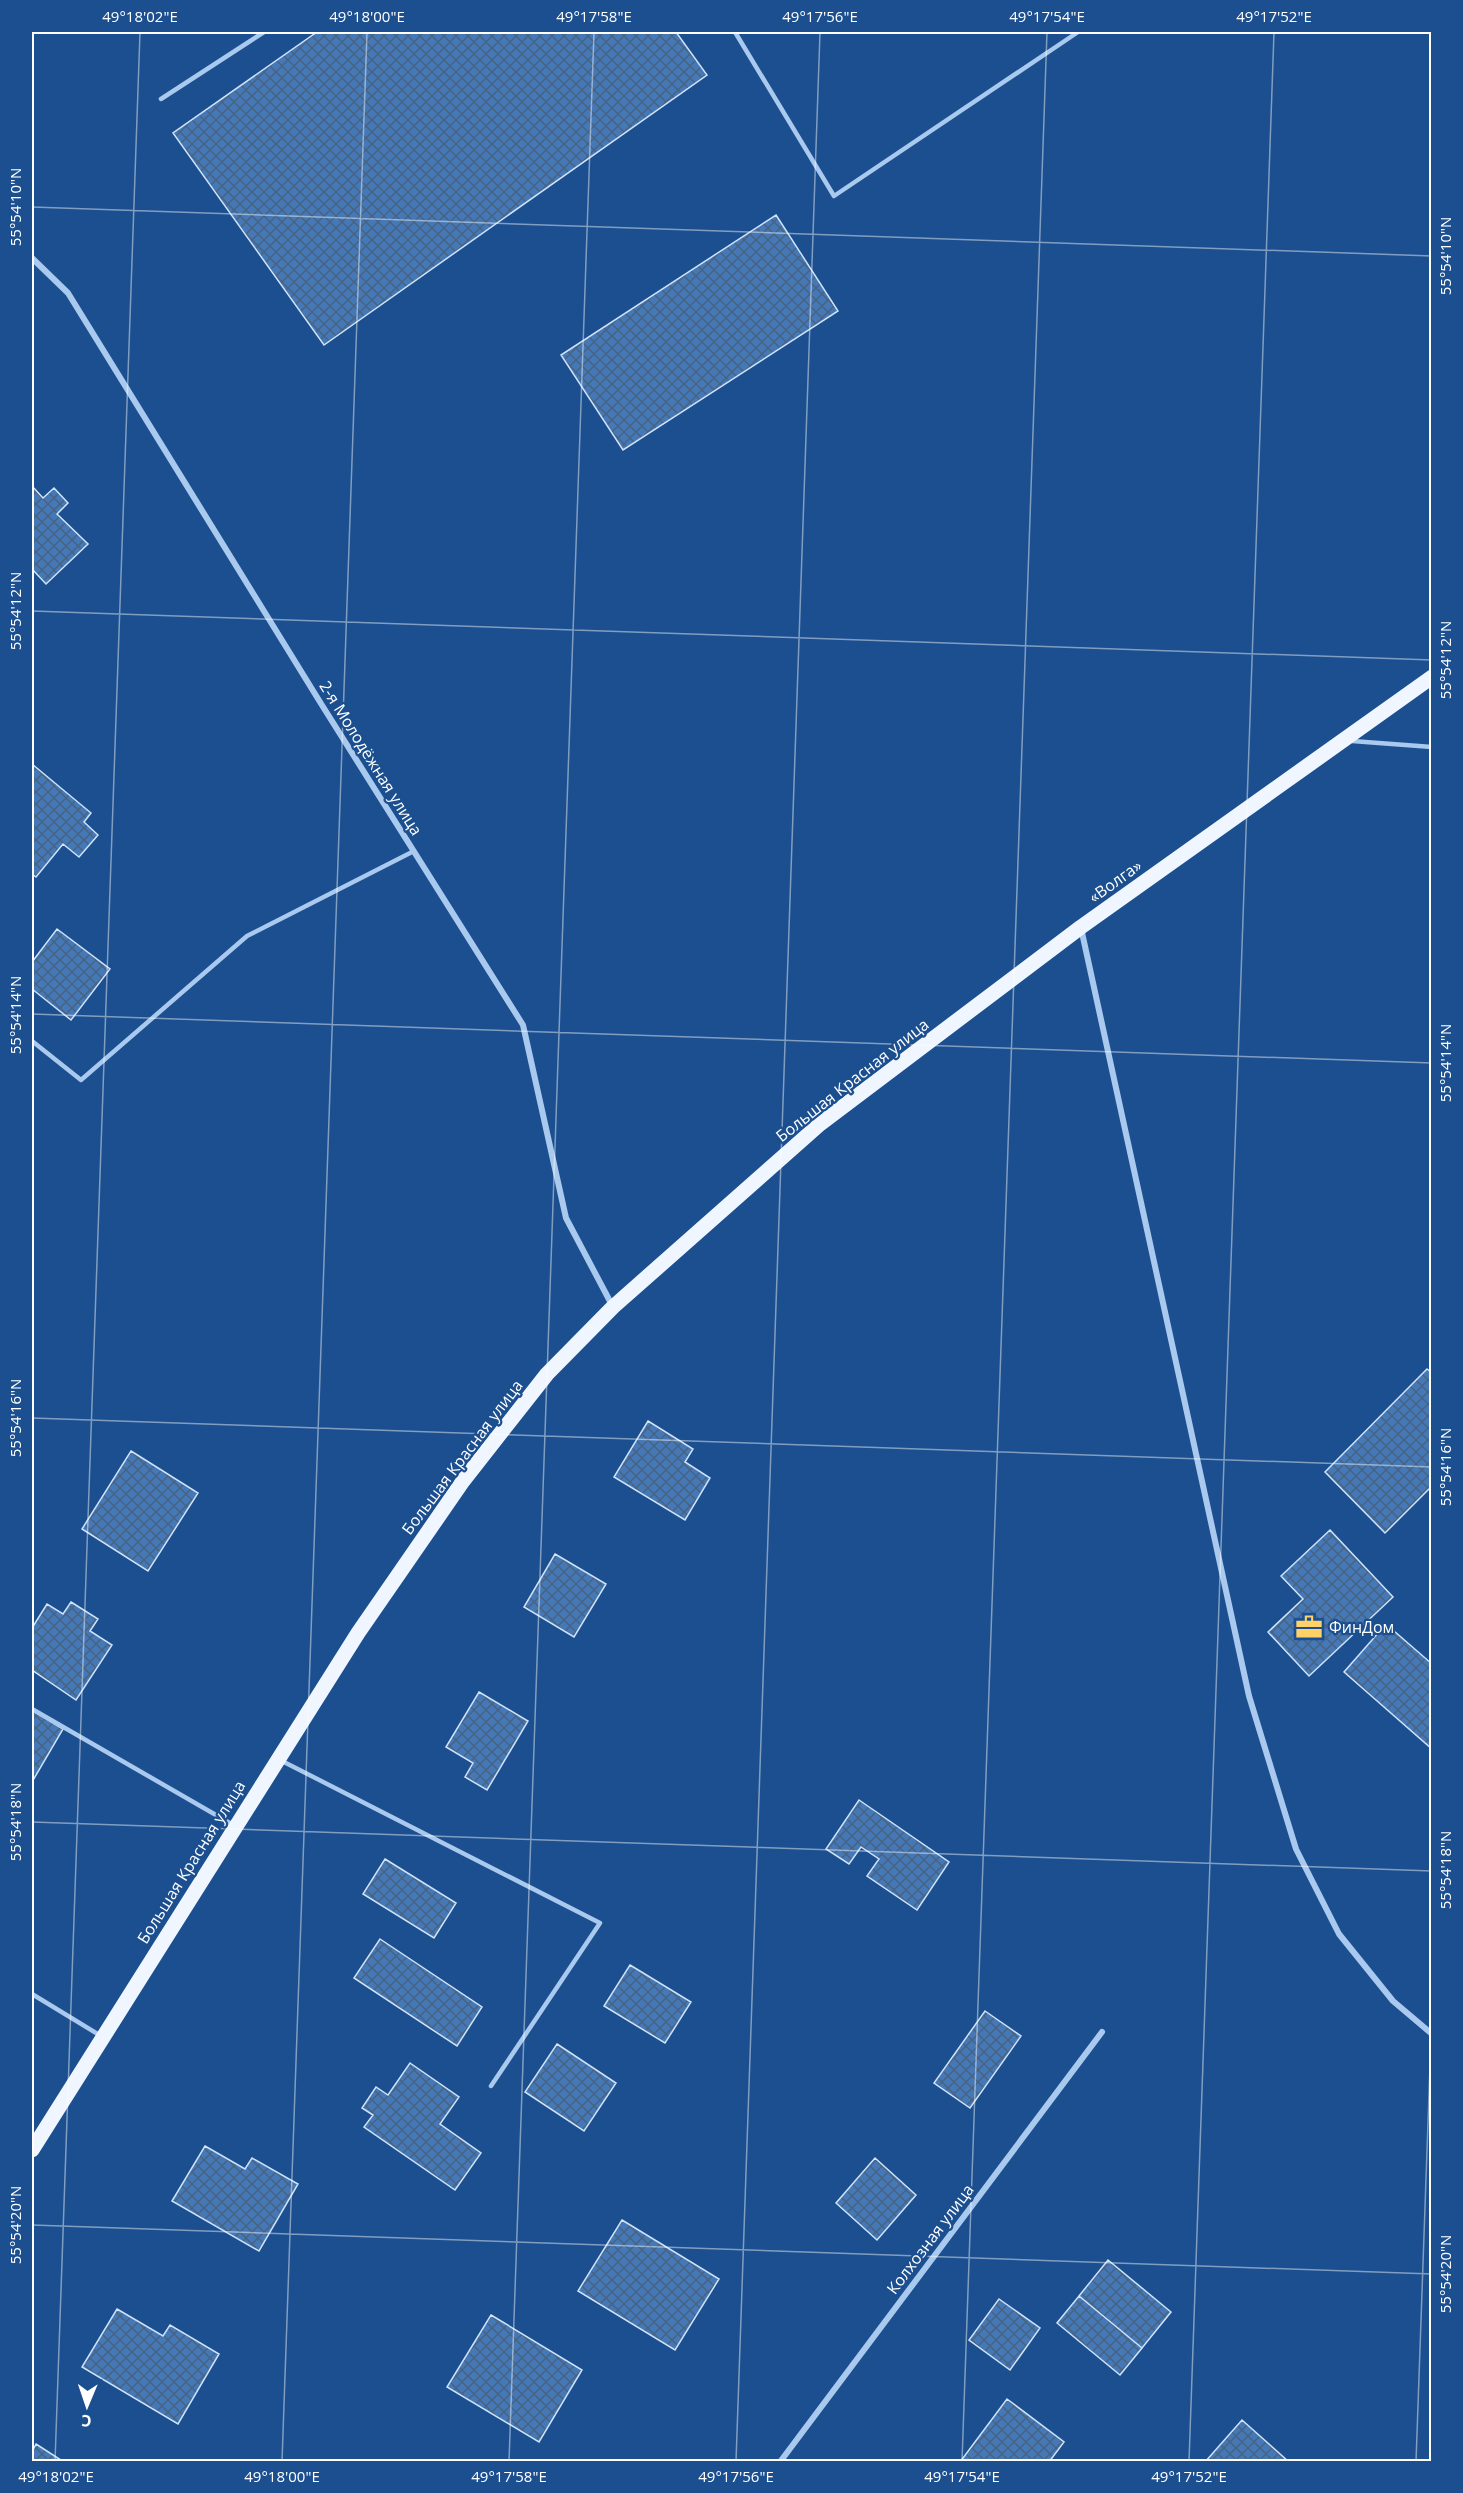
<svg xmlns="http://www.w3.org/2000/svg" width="1463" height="2493" font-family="'Open Sans',sans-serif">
<defs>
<pattern id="building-cross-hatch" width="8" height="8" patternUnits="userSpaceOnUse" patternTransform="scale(1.5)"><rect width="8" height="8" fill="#4478b7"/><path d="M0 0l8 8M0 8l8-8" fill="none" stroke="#486282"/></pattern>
</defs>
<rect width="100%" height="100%" fill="#1b4f8f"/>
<path fill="url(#building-cross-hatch)" stroke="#cfe3fa" stroke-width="1.5" d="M317 32H676L707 75 324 345 173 133Z
M776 215 838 311 623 450 561 355Z
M32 486 43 498 54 488 68 503 57 514 88 544 46 584 32 569Z
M32 764 91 813 84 822 98 835 79 857 63 844 36 877 32 874Z
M57 929 110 969 71 1020 32 989V962Z
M1427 1369 1432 1373V1486L1385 1533 1325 1472Z
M648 1421 693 1449 685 1462 710 1478 685 1520 614 1477Z
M131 1451 198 1493 148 1571 82 1529Z
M1330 1530 1393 1597 1309 1676 1268 1632 1303 1599 1281 1576Z
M555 1554 606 1584 574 1637 524 1607Z
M71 1602 98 1619 90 1631 112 1645 76 1700 32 1670V1628L47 1604 63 1614Z
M1386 1624 1432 1664V1749L1344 1672Z
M479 1692 528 1721 487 1790 465 1777 473 1763 446 1747Z
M32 1710 63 1729 32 1782Z
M859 1800 949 1862 917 1910 867 1876 879 1859 861 1847 849 1864 826 1849Z
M385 1859 456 1903 434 1938 363 1894Z
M380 1939 482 2007 457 2046 354 1978Z
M630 1965 691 2002 665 2043 604 2006Z
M985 2011 1021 2036 970 2108 934 2083Z
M557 2044 616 2083 584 2131 525 2092Z
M410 2063 459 2097 440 2124 481 2153 455 2190 364 2127 373 2115 362 2108 376 2087 388 2095Z
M205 2146 245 2169 252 2158 298 2184 259 2251 172 2201Z
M875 2158 916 2195 877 2240 836 2203Z
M622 2220 719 2279 675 2350 578 2291Z
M1108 2260 1171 2312 1142 2348 1079 2296Z
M1079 2296 1142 2348 1120 2375 1057 2323Z
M999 2299 1040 2328 1010 2370 969 2340Z
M117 2309 163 2336 170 2325 219 2354 178 2424 82 2367Z
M491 2315 582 2370 539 2442 447 2387Z
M1007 2399 1064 2442 1049 2462H960Z
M1242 2420 1289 2462H1205Z
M36 2444 64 2462H32V2452Z"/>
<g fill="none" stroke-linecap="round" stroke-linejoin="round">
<path stroke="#a9c9ee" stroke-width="4.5" d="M735 32 834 196 1078 32
M161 99 264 32
M1352 741 1432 747
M32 1041 81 1080 247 936 414 851
M32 1709 235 1826
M280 1760 600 1923 491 2086
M32 1994 101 2036"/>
<path stroke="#a9c9ee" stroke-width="6" d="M32 258 68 293 320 702 523 1025 566 1218 613 1307
M1081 928 1249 1696 1296 1849 1339 1934 1393 2001 1432 2034
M780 2462 1102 2032"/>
<path stroke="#f0f6ff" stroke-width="15" d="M32 2150 358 1633 463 1481 547 1374 613 1307 820 1124 1081 927 1432 677"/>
</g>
<path fill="none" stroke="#fff" stroke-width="1.5" stroke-opacity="0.45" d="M32 207 1432 256M32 611 1432 660M32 1014 1432 1063M32 1418 1432 1467M32 1822 1432 1871M32 2225 1432 2274M55 2462 140 32M282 2462 367 32M509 2462 594 32M736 2462 820 32M962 2462 1047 32M1189 2462 1274 32M1416 2462 1432 2009"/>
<defs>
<symbol id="office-bare" viewBox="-9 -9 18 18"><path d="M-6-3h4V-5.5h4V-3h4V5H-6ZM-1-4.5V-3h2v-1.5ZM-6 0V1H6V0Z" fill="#ffd166" stroke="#1b4f8f" stroke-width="2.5" paint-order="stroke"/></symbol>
</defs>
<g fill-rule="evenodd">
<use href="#office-bare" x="1290" y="1608" width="38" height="38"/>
</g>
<g text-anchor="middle" stroke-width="4.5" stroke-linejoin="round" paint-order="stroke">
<g font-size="16" fill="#fff" stroke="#1b4f8f">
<text transform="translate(371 758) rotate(58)" y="6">2-я Молодёжная улица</text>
<text transform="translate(1115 881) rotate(-36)" y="6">«Волга»</text>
<text transform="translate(852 1080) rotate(-38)" y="6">Большая Красная улица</text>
<text transform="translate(462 1457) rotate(-53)" y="6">Большая Красная улица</text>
<text transform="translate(191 1862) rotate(-58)" y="6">Большая Красная улица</text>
<text transform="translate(930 2239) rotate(-53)" y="6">Колхозная улица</text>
</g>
<g font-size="16" fill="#fff" stroke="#1b4f8f" text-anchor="start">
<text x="1329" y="1633">ФинДом</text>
</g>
</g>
<rect width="1463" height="2493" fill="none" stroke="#1b4f8f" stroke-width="66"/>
<g transform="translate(87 2406) rotate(182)" stroke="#1b4f8f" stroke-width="4.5" paint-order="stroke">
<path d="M0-4.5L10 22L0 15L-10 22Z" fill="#ffffff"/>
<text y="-9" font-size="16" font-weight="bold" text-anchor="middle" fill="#ffffff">С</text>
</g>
<rect x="33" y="33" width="1397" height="2427" fill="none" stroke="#fff" stroke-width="2"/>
<g font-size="15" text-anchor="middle" fill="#fff">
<text x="140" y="22">49°18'02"E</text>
<text x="367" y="22">49°18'00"E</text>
<text x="594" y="22">49°17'58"E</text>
<text x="820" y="22">49°17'56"E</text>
<text x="1047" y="22">49°17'54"E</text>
<text x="1274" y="22">49°17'52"E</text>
<text transform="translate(16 207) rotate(-90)" y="5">55°54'10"N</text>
<text transform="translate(1446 256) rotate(-90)" y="5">55°54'10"N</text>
<text transform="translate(16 611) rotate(-90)" y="5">55°54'12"N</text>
<text transform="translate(1446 660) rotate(-90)" y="5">55°54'12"N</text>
<text transform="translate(16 1015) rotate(-90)" y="5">55°54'14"N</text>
<text transform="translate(1446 1063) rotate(-90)" y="5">55°54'14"N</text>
<text transform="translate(16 1418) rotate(-90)" y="5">55°54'16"N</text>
<text transform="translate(1446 1467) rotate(-90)" y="5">55°54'16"N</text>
<text transform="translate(16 1822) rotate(-90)" y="5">55°54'18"N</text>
<text transform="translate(1446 1870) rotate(-90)" y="5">55°54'18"N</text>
<text transform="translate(16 2225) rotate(-90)" y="5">55°54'20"N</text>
<text transform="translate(1446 2274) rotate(-90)" y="5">55°54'20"N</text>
<text x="56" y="2482">49°18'02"E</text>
<text x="282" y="2482">49°18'00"E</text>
<text x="509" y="2482">49°17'58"E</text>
<text x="736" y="2482">49°17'56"E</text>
<text x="962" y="2482">49°17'54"E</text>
<text x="1189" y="2482">49°17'52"E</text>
</g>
</svg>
